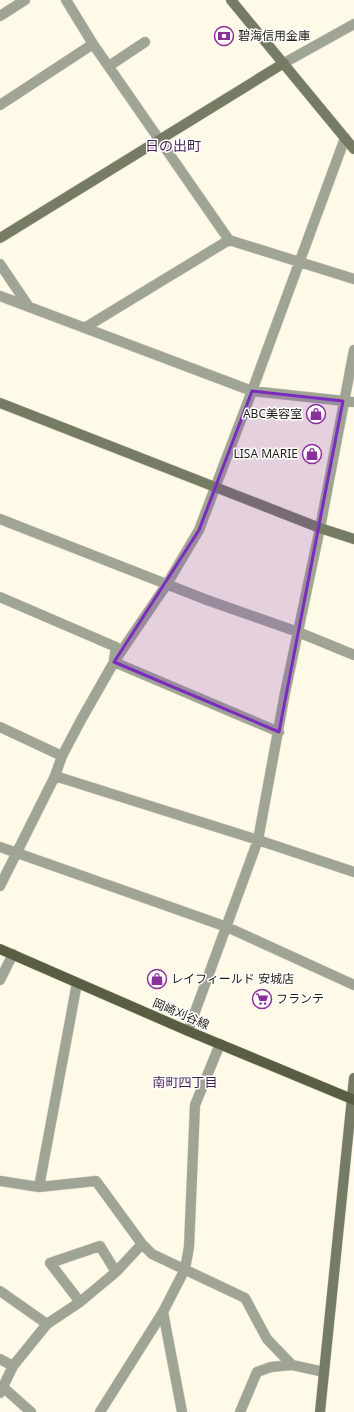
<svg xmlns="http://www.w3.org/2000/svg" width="354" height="1412" font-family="'Noto Sans','Noto Sans JP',sans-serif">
<rect width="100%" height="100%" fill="#fff9e7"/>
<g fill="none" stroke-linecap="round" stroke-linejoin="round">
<defs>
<path id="street" d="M66 0 93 44 229 240 354 279
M0 16 25 0
M284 63 354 24
M109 66 145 42
M0 105 93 44
M0 264 29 307
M0 296 252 391 354 402
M86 327 229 240
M0 519 207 600 298 632 354 655
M0 597 116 647 114 660
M114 662 279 732
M0 727 62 756
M55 776 258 840 285 693 320 528 354 350
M0 847 227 927 354 985
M0 886 55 776 62 756 81 720 114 662 167 584 199 530 252 391 345 138
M0 980 13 954
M188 1031 258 840 354 872
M0 1181 39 1187 96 1181 142 1244
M39 1187 77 983
M0 1291 47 1324
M80 1302 50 1263 100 1246 116 1272
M0 1359 13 1366 0 1393
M13 1366 47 1324 80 1302 116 1272 142 1244 152 1254 245 1298 267 1339 292 1365 324 1372
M4 1388 31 1412
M100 1412 163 1312
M182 1412 163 1312 185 1269 189 1247 195 1105 220 1044
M240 1412 257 1372 271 1367 292 1365"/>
<path id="secondary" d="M231 0 354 149
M0 238 284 63
M0 403 320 528 354 539
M320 1412 354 1078"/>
<path id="primary" d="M0 949 188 1031 354 1100"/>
</defs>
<use href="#street" stroke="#dcd6c5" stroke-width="11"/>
<use href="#secondary" stroke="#dcd6c5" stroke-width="11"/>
<use href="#primary" stroke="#dcd6c5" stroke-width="11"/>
<use href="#street" stroke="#a0a494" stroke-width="10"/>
<use href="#secondary" stroke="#767b64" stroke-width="10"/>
<use href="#primary" stroke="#595e43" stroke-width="10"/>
</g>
<path fill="#7b2cbf" fill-opacity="0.2" stroke="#7b2cbf" stroke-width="3" stroke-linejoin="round" d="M252 391 343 401 279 732 114 662 199 530Z"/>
<defs>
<symbol id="bank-ring" viewBox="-11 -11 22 22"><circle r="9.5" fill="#fff" stroke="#8b309b" stroke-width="1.5"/><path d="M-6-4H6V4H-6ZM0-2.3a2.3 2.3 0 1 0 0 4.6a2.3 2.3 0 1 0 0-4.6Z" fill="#8b309b"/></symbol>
<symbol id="shop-ring" viewBox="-11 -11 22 22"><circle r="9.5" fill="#fff" stroke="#8b309b" stroke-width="1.5"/><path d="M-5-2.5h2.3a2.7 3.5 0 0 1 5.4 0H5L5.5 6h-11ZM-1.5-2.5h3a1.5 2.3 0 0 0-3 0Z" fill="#8b309b"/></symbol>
<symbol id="supermarket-ring" viewBox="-11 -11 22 22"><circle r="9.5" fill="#fff" stroke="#8b309b" stroke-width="1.5"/><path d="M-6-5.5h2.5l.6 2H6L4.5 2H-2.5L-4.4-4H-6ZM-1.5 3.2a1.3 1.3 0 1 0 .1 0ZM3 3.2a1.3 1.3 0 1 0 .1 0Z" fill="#8b309b"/></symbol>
</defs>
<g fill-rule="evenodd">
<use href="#bank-ring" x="213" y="25" width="22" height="22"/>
<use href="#shop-ring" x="305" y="403" width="22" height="22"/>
<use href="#shop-ring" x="301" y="443" width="22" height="22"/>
<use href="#shop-ring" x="146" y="968" width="22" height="22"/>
<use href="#supermarket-ring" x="251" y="988" width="22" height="22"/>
</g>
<g text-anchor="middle" stroke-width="3" stroke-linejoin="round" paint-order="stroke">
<g font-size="12" fill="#231f15" stroke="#fff" text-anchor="start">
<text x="238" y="40">碧海信用金庫</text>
<text x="302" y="418" text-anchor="end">ABC美容室</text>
<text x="298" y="458" text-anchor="end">LISA MARIE</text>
<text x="171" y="983">レイフィールド 安城店</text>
<text x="276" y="1003">フランテ</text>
</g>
<g font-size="12" fill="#231f15" stroke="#fff">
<text transform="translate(181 1014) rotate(23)" y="4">岡崎刈谷線</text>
</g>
<g font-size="13" fill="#481d50" stroke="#fff">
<text x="185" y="1087">南町四丁目</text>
</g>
<g font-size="14" fill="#481d50" stroke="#fff">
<text x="173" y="151">日の出町</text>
</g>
</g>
</svg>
